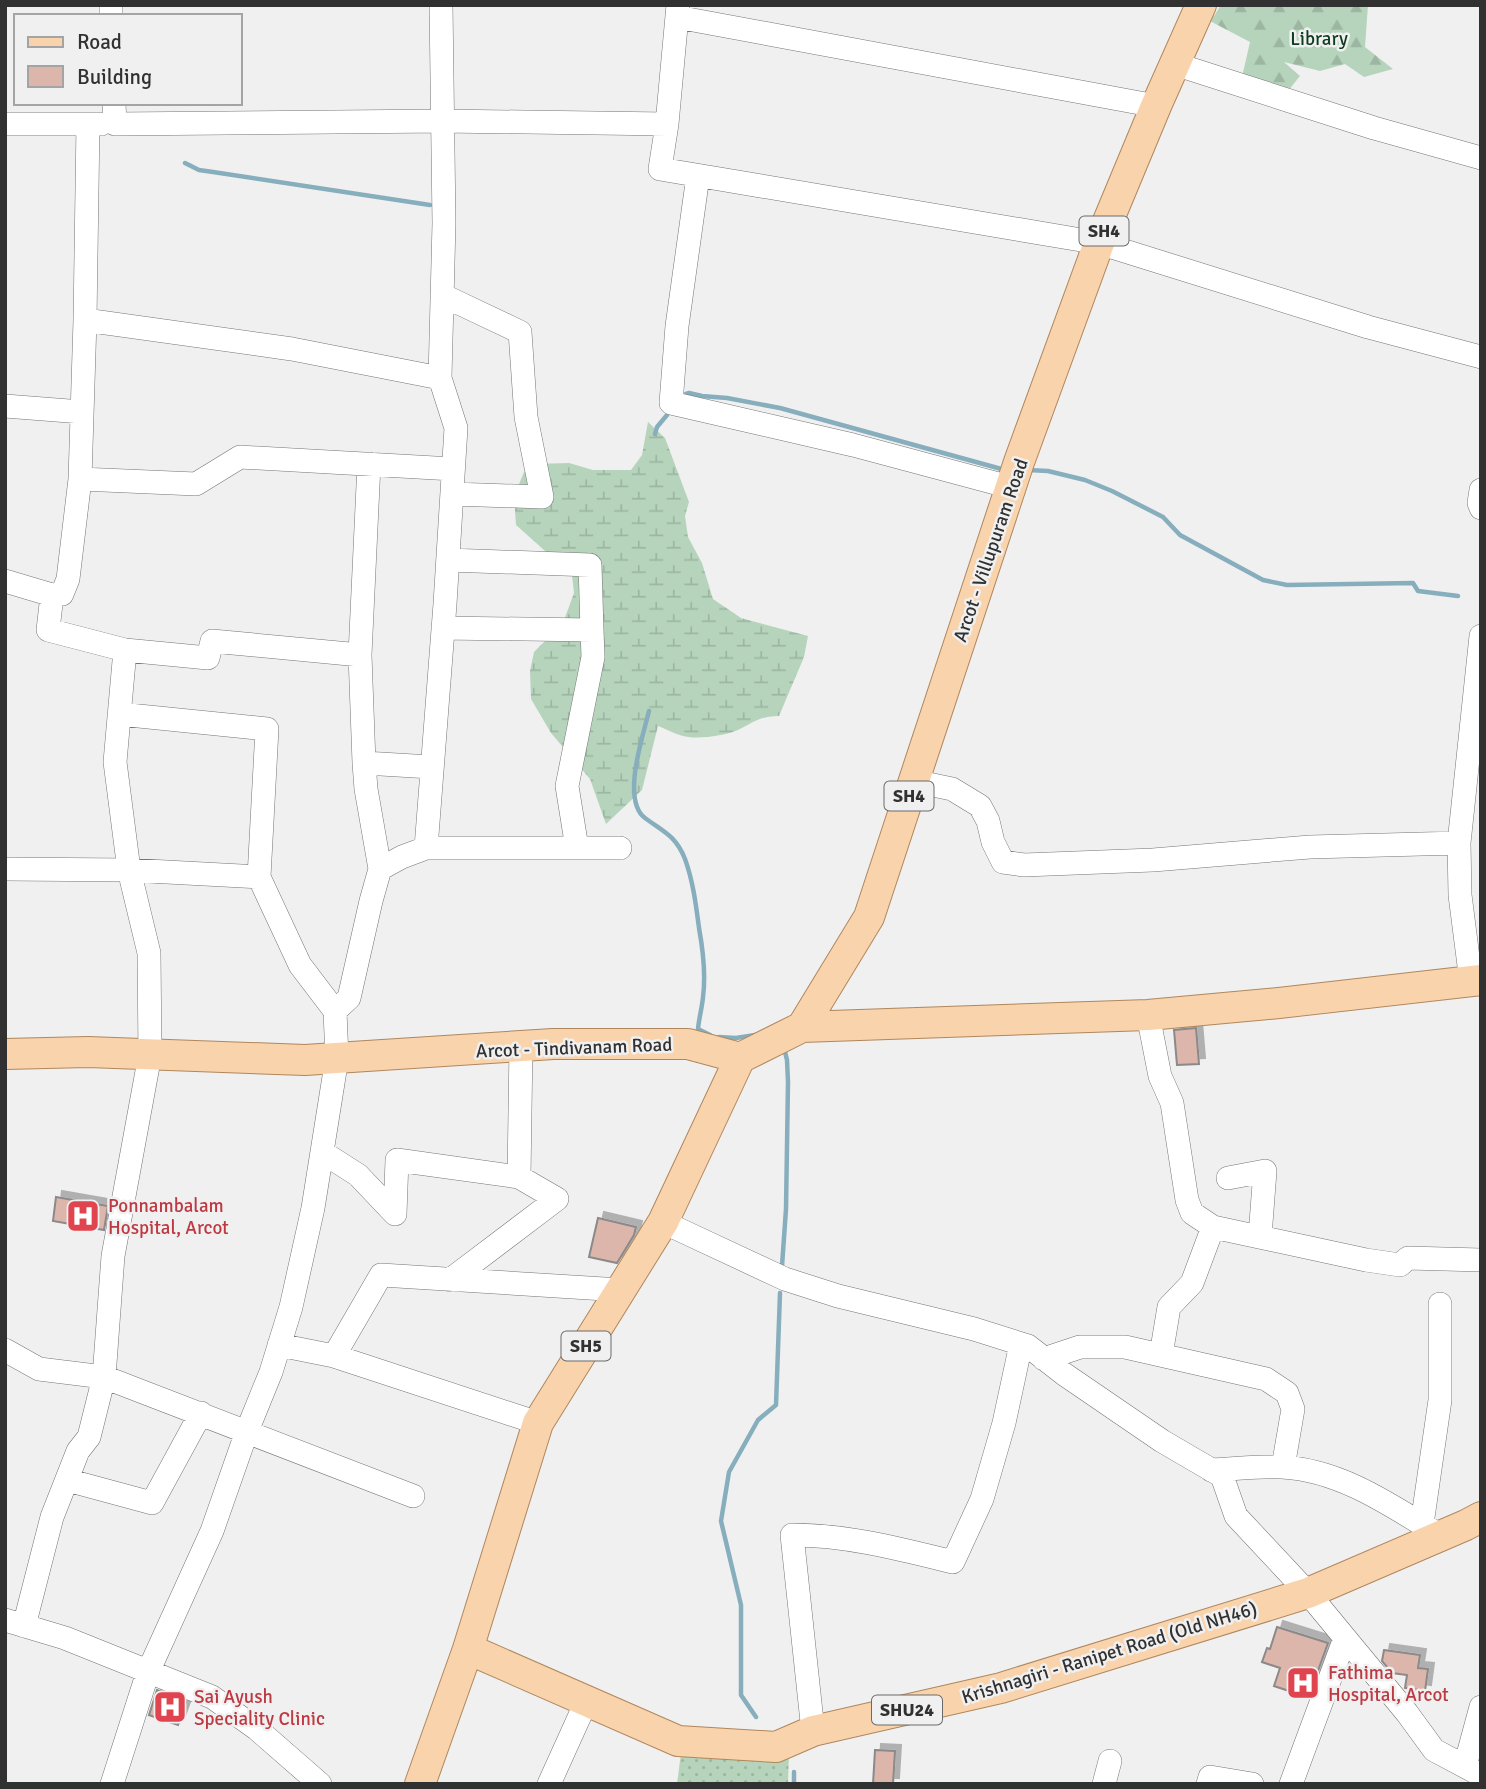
<svg xmlns="http://www.w3.org/2000/svg" width="1486" height="1789" font-family="Signika,sans-serif">
<defs>
<pattern id="forest-firs" width="22" height="20" patternUnits="userSpaceOnUse" patternTransform="scale(1.75)"><rect width="22" height="20" fill="#b6d4bc"/><path d="M5 1l3.5 6h-7zM16 11l3.5 6h-7z" fill="#9db6a2"/></pattern>
<pattern id="wetland-marsh" width="20" height="14" patternUnits="userSpaceOnUse" patternTransform="scale(1.75)"><rect width="20" height="14" fill="#b6d4bc"/><path d="M1 5h8M5 5V1M11 12h8M15 12V8" fill="none" stroke="#9db6a2"/></pattern>
<pattern id="park-dots" width="8" height="8" patternUnits="userSpaceOnUse" patternTransform="scale(1.75)"><rect width="8" height="8" fill="#b6d4bc"/><path d="M2 2h.1M6 6h.1" fill="none" stroke="#9db6a2" stroke-width="1.8" stroke-linecap="round"/></pattern>
<filter id="shadow"><feDropShadow dx="6" dy="-6" stdDeviation="0" flood-color="#0004"/></filter>
</defs>
<rect width="100%" height="100%" fill="#f0f0f1"/>
<path fill="url(#forest-firs)" d="M1221 5H1368L1365 47 1393 69 1364 77 1345 64 1320 71 1284 62 1300 76 1288 91 1242 77 1250 42 1208 20 1214 16Z"/>
<path fill="url(#wetland-marsh)" d="M648 422 665 438 689 502 685 516 688 537 702 563 713 599 741 618 808 636 804 657 779 716C758 717 756 721 738 730 727 735 701 739 689 737 679 736 668 730 658 726L642 790 606 824 590 779 551 733 531 699 530 671 534 652 563 623 574 593 572 575 516 525 514 496 524 472 538 464 569 463 593 470H631L642 455Z"/>
<path fill="url(#park-dots)" d="M789 1752 788 1784H677L681 1753Z"/>
<g fill="none" stroke-linecap="round" stroke-linejoin="round">
<path stroke="#87aebd" stroke-width="4.5" d="M185 163 199 170 213 172 430 205
M686 394 689 393 702 396 727 398 780 408 1005 470
M655 434 657 427 667 415
M1028 470 1048 471 1085 480 1112 491 1163 517 1180 535 1263 580 1287 585 1413 583 1418 591 1458 596
M649 711C643 736 621 800 645 818 664 832 676 836 685 859 693 881 696 905 699 928 703 950 706 974 703 997 702 1008 699 1018 698 1029L710 1035
M719 1037 736 1038 755 1035
M782 1266 786 1209 788 1082 787 1060 784 1048
M756 1717 741 1695V1605L721 1521 729 1472 758 1420 776 1405 780 1293
M794 1784V1772"/>
</g>
<path fill="#dcb6ab" stroke="#8b8989" stroke-width="2" filter="url(#shadow)" d="M1196 1028 1199 1064 1177 1065 1174 1030Z
M56 1197 108 1206 104 1230 53 1221Z
M598 1218 636 1227 634 1235 617 1263 589 1257Z
M1277 1627 1328 1643 1315 1679 1310 1677 1304 1696 1274 1686 1280 1668 1262 1662 1267 1648 1270 1649Z
M1384 1650 1420 1655 1418 1668 1428 1669 1425 1691 1405 1688 1407 1675 1392 1673 1382 1661Z
M157 1690 186 1702 178 1725 149 1715Z
M875 1750 895 1751 893 1784H873Z"/>
<g fill="none" stroke-linecap="round" stroke-linejoin="round">
<defs>
<path id="minor" d="M111 5V16
M678 5 667 124 660 169 1099 243 1368 327 1481 357
M677 17 1156 106
M1175 64 1374 128 1481 158
M114 103 115 124 443 121 667 124
M5 124H101
M88 124 85 320 292 349 440 378
M698 176 677 326 671 403 853 445 1010 487
M442 295 520 332 526 417 542 497 452 494
M5 406 82 412
M80 479 85 320
M1481 490 1479 503 1481 508
M448 560 590 565 592 630
M5 581 52 595 48 630 125 650
M52 595 62 594 68 579 80 479 196 484 240 457 453 469
M443 628 592 630 593 657 567 786 577 848
M360 655 369 464
M119 714 267 729 259 877
M364 763 366 789 380 869
M914 781 952 789 980 806 988 821 993 842 1003 862 1024 865 1153 860 1310 847 1459 843
M426 848 445 604 456 428 440 378 444 223 441 5
M5 869 129 870 259 877 300 965 335 1011
M1471 981 1460 895 1459 843 1481 636
M1148 1015 1160 1076 1172 1103 1187 1200 1192 1213 1213 1227 1366 1260 1400 1265 1408 1258 1481 1260
M322 1152 358 1175 395 1214 397 1160 519 1177 557 1199 450 1280
M519 1177 521 1046
M1228 1178 1265 1171 1260 1236
M663 1222 785 1279 838 1296 974 1329 1028 1346 1064 1374 1162 1441 1222 1476 1236 1516 1308 1593 1407 1713 1434 1750 1481 1775
M279 1345 334 1356 381 1275 621 1290
M5 1350 39 1369 104 1377 113 1256 150 1055 149 953 129 870 115 762 125 650 208 658 212 641 360 655 364 763 431 767
M1161 1355 1169 1307 1192 1283 1213 1227
M334 1356 538 1423
M1044 1359 1080 1347H1125L1266 1379 1287 1393 1293 1409 1283 1467
M1211 1470C1235 1469 1259 1466 1282 1467 1341 1470 1392 1506 1441 1536
M67 1480 152 1503 201 1413
M1422 1524 1440 1400V1304
M5 1620 65 1638 212 1697 257 1729 320 1784
M24 1626 52 1517 78 1451 89 1437 104 1377 413 1496
M813 1731 792 1535C847 1535 900 1549 953 1562L982 1499 1004 1423 1021 1344
M1465 1766 1481 1707
M112 1784 148 1672 212 1531 247 1431 271 1372 291 1307 313 1208 337 1058 335 1011 349 998 371 901 380 869 402 857 426 848H620
M549 1784 587 1700
M1104 1784 1110 1761
M1208 1784 1210 1777 1252 1784
M1291 1784 1345 1638"/>
<path id="major" d="M802 1027 1148 1015 1279 1003 1481 980
M5 1054 88 1052 305 1060 553 1044H688L740 1058
M740 1058 802 1027 869 917 1019 462 1099 243 1156 106 1201 5
M468 1649 538 1423 663 1222 740 1058
M420 1784 468 1649 678 1741 776 1747 813 1731 1001 1688 1308 1593 1466 1525 1481 1517"/>
</defs>
<use href="#minor" stroke="#757576" stroke-width="24"/>
<use href="#major" stroke="#b0875d" stroke-width="32"/>
<use href="#minor" stroke="#fff" stroke-width="23"/>
<use href="#major" stroke="#f9d3ac" stroke-width="30"/>
</g>
<defs>
<symbol id="hospital-square" viewBox="-11 -11 22 22"><rect x="-9" y="-9" width="18" height="18" rx="4" fill="#e0444e" stroke="#f0f0f1"/><path d="M-5-5h3v3.5h4V-5h3V5h-3V1.5h-4V5h-3Z" fill="#fff"/></symbol>
</defs>
<g fill-rule="evenodd">
<use href="#hospital-square" x="64" y="1197" width="38" height="38"/>
<use href="#hospital-square" x="1284" y="1664" width="38" height="38"/>
<use href="#hospital-square" x="151" y="1688" width="38" height="38"/>
</g>
<g text-anchor="middle" stroke-width="5" stroke-linejoin="round" paint-order="stroke">
<g fill="#f0f0f1" stroke="#6a6a6b" stroke-width="2">
<rect x="1079.5" y="216.5" width="49" height="29" rx="5"/>
<rect x="884.5" y="781.5" width="49" height="29" rx="5"/>
<rect x="561.5" y="1331.5" width="49" height="29" rx="5"/>
<rect x="872" y="1695.5" width="70" height="29" rx="5"/>
</g>
<g font-size="18" font-weight="bold" fill="#313132">
<text x="1104" y="237">SH4</text>
<text x="909" y="802">SH4</text>
<text x="586" y="1352">SH5</text>
<text x="907" y="1716">SHU24</text>
</g>
<g font-size="19" fill="#0c3e1d" stroke="#f0f0f1">
<text x="1319" y="45">Library</text>
</g>
<g font-size="19" fill="#313132" stroke="#f0f0f1">
<text transform="translate(990 550) rotate(-71)" y="7">Arcot - Villupuram Road</text>
<text transform="translate(574 1047) rotate(-2)" y="7">Arcot - Tindivanam Road</text>
<text transform="translate(1109 1652) rotate(-17)" y="7">Krishnagiri - Ranipet Road (Old NH46)</text>
</g>
<g font-size="19" fill="#be3a42" stroke="#f0f0f1" text-anchor="start">
<text x="108" y="1212">Ponnambalam<tspan x="108" dy="22">Hospital, Arcot</tspan></text>
<text x="1328" y="1679">Fathima<tspan x="1328" dy="22">Hospital, Arcot</tspan></text>
<text x="194" y="1703">Sai Ayush<tspan x="194" dy="22">Speciality Clinic</tspan></text>
</g>
</g>
<rect width="1486" height="1789" fill="none" stroke="#313132" stroke-width="14"/>
<rect x="14" y="14" width="228" height="91" fill="#f0f0f1" stroke="#a4a4a5" stroke-width="2"/>
<rect x="28" y="37" width="35" height="10" fill="#f9d3ac" stroke="#a4a4a5" stroke-width="2"/>
<text x="77" y="49" font-size="21" fill="#313132">Road</text>
<rect x="28" y="66" width="35" height="21" fill="#dcb6ab" stroke="#a4a4a5" stroke-width="2"/>
<text x="77" y="84" font-size="21" fill="#313132">Building</text>
</svg>
